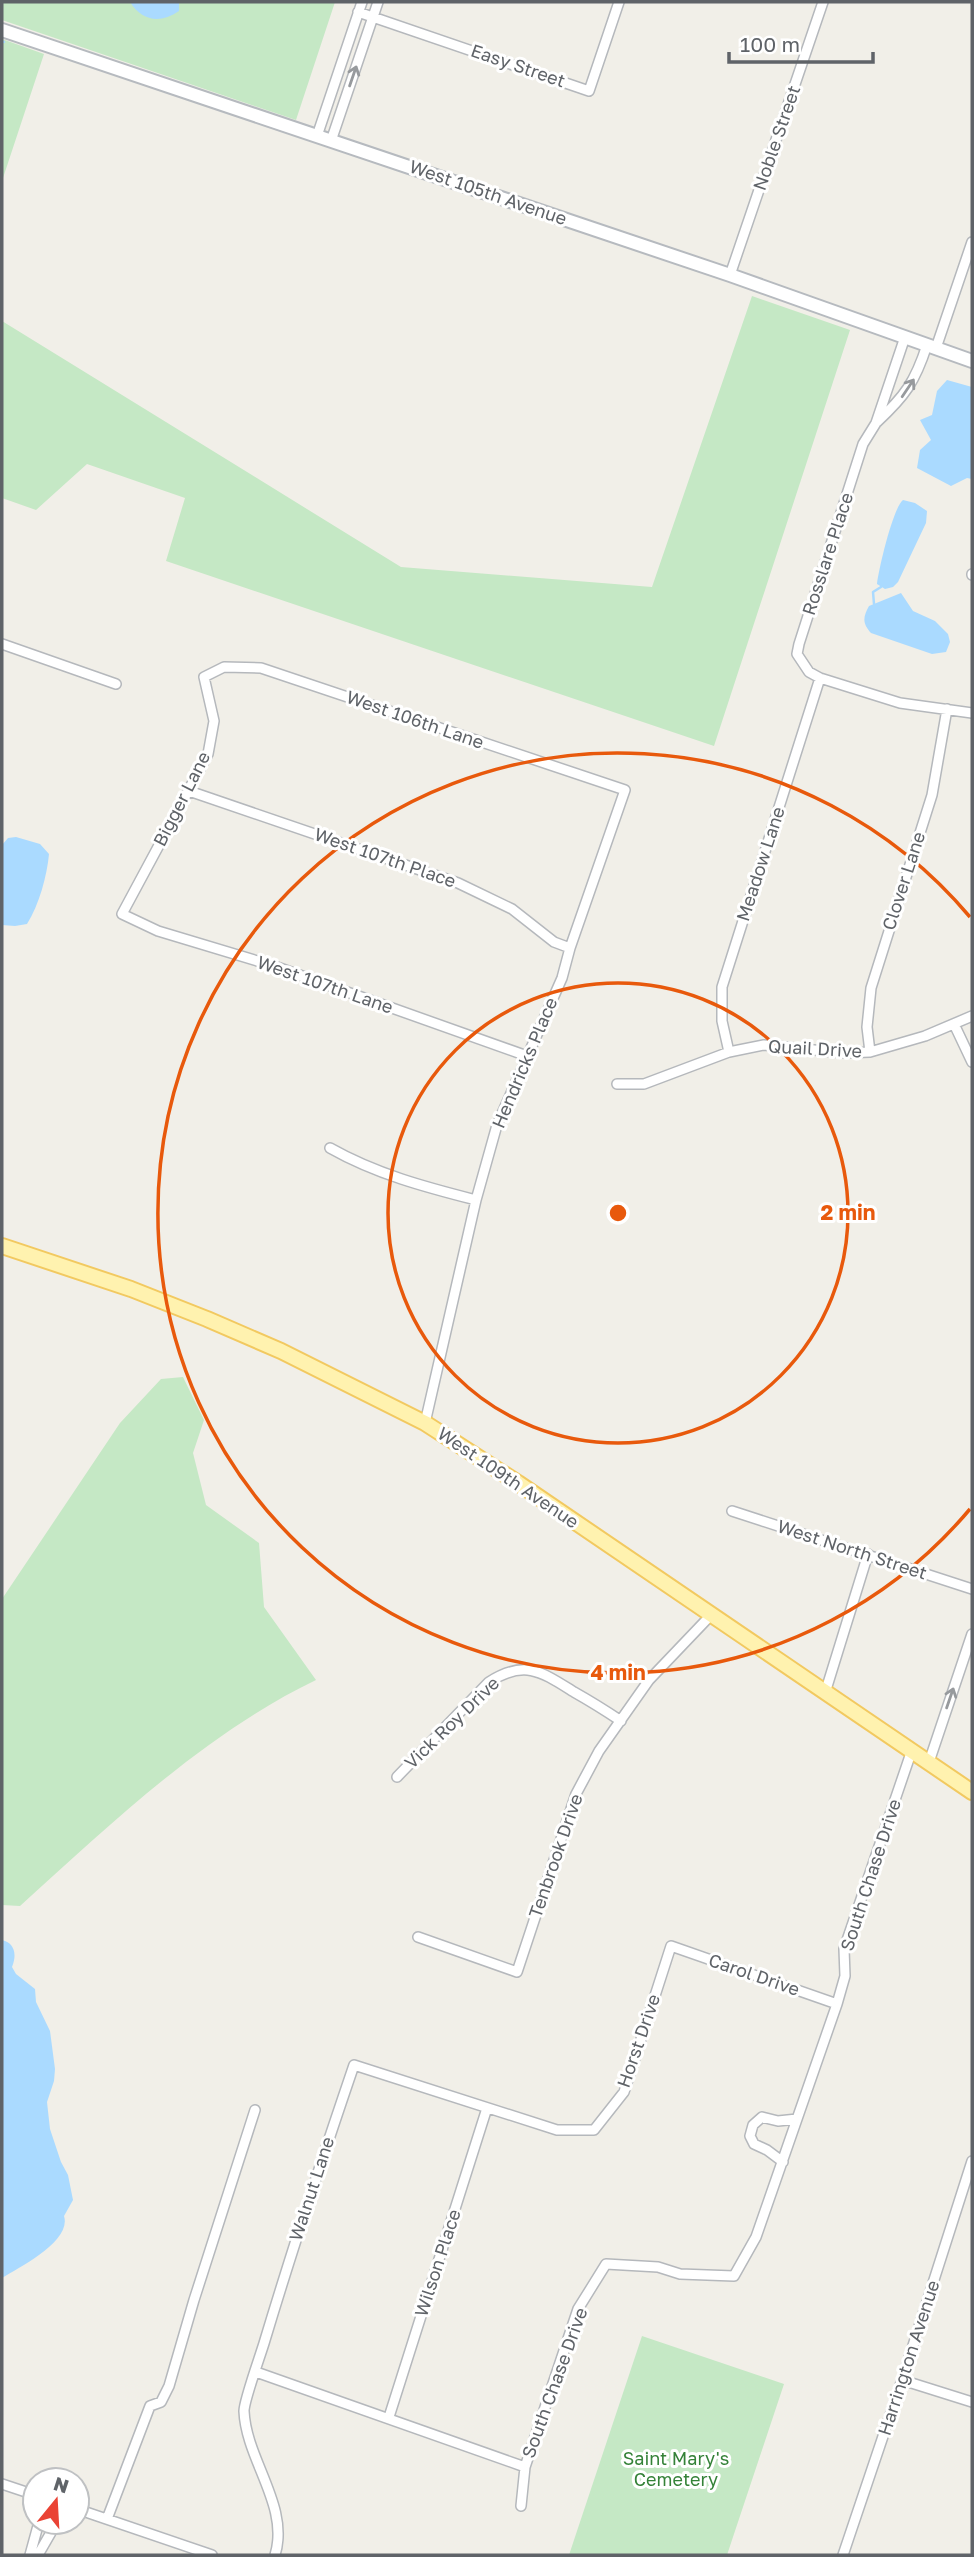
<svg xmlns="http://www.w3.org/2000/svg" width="974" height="2557" font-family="'Golos Text',sans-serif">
<rect width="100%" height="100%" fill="#f1efe8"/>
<path fill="#c5e8c5" d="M2 2H335L296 120 2 20Z
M2 39 44 54 2 181Z
M752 296 850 330 714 746 166 561 185 498 87 464 36 510 2 498V321L401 567 652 587Z
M183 1377 204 1420 193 1453 206 1505 259 1543 264 1607 316 1680C204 1734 112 1823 20 1906L2 1905V1599L120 1423 161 1379Z
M642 2336 784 2384 727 2555H569Z"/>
<path fill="#aadaff" d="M130 2H179V11C160 24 142 21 130 2Z
M947 380 972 387V479L967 478 951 486 917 468 920 450 931 440 920 420 932 415 937 391Z
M903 500 915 503 927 511 926 523 898 582 893 587 885 589 877 584C879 568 893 508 903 500Z
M901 593 913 611 935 621 948 634 950 642 946 652 932 654 871 633C862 623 863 617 869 606Z
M16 837 40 844 49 854C47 876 39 905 27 924L15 926 2 925V845L8 838Z
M2 1940C15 1943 17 1955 12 1967L16 1974 35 1989 36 2002 50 2031 55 2069 54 2081 47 2102 50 2129 61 2162 68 2175 73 2200 64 2216C72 2241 20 2267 2 2278Z"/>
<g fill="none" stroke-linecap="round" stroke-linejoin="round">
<path stroke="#aadaff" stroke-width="2.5" d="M2 41 4 42
M874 604 873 592 881 587"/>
<defs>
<path id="street" d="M358 12 589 91 619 2
M317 136 362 2
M331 141 378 2
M730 275 823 2
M905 337 876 423 863 444 799 644 797 654 809 672 820 678 900 703 972 713
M936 348 972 242
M877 422C905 396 915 382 927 345
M972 574V575
M2 644 116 684
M189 791 458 883 512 909 554 942 570 948
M954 1024 972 1062
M729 1052 722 1021V987L820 678
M870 1052 867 1027 871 988 932 795 947 709
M617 1084H644L729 1052 764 1045 844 1053 870 1052 925 1036 972 1016
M330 1148C376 1174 425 1187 476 1200
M425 1423 476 1200 497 1125 562 978 570 948 625 790 261 668 224 667 204 677 214 721 208 754 122 914 158 931 274 966 527 1056
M732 1511 972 1589
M825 1693 868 1554
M929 1762 972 1634
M397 1777 489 1682C525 1659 542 1672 574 1692 590 1701 606 1711 621 1721
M418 1937 517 1972 576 1794 599 1751 649 1680 711 1615
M783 2162 767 2150 754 2144 750 2136 753 2125 762 2117 778 2121 797 2119
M256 2372 525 2467 521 2506
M902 2380 972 2402
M389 2417 487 2108
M525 2467 578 2309 606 2264 658 2267 680 2274 734 2276 756 2237 837 2004 845 1976 844 1949 912 1750
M2 2484 35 2495
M77 2509 212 2555
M107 2519 150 2406 161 2402 169 2386 194 2300 255 2110
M30 2555 39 2522
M38 2555 57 2522
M275 2555C290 2506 246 2460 244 2411 244 2400 261 2354 265 2340 293 2247 323 2156 354 2065L557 2130H594L624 2092 671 1946 837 2004
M843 2555 902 2380 972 2161"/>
<path id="secondary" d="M2 30 730 275 972 361"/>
<path id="primary" d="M2 1246 131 1289 207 1319 281 1351 425 1423 518 1483 972 1792"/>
</defs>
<use href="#street" stroke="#b5b8bc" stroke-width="12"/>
<use href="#secondary" stroke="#b6babf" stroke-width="16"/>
<use href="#primary" stroke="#f2c960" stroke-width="18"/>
<use href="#street" stroke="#fff" stroke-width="9"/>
<use href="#secondary" stroke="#fff" stroke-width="12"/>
<use href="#primary" stroke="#fff2af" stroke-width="14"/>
</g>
<defs><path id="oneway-shaft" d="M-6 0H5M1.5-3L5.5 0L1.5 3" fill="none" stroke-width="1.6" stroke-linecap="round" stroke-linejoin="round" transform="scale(1.75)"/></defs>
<g stroke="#979a9d">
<use href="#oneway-shaft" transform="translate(353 76) rotate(-71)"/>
<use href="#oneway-shaft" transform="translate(908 388) rotate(-56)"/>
<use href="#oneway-shaft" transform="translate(950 1698) rotate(-71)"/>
</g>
<g fill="none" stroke="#e8590c" stroke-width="3.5">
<circle cx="618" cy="1213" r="230"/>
<path d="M970 1509A460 460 0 1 1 970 917"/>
</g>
<g text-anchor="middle" stroke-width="6" stroke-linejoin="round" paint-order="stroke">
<g font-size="18" fill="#5f6368" stroke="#fff">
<text transform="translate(518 66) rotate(19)" y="6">Easy Street</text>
<text transform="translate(777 138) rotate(-71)" y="6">Noble Street</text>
<text transform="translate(488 193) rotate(19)" y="6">West 105th Avenue</text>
<text transform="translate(828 554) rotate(-72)" y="6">Rosslare Place</text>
<text transform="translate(415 720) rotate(19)" y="6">West 106th Lane</text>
<text transform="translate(182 799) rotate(-63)" y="6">Bigger Lane</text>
<text transform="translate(385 858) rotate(19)" y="6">West 107th Place</text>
<text transform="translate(761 864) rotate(-72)" y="6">Meadow Lane</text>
<text transform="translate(904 881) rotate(-72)" y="6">Clover Lane</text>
<text transform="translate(325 985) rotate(19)" y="6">West 107th Lane</text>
<text transform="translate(815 1049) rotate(3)" y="6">Quail Drive</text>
<text transform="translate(525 1063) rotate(-67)" y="6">Hendricks Place</text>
<text transform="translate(508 1478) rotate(34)" y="6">West 109th Avenue</text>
<text transform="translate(852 1550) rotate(18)" y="6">West North Street</text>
<text transform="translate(452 1723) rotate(-44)" y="6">Vick Roy Drive</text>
<text transform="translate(556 1856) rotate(-71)" y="6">Tenbrook Drive</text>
<text transform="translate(871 1875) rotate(-72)" y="6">South Chase Drive</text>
<text transform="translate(754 1975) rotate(19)" y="6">Carol Drive</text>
<text transform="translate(639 2041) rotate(-71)" y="6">Horst Drive</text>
<text transform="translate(312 2189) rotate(-72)" y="6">Walnut Lane</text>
<text transform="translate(438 2263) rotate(-72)" y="6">Wilson Place</text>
<text transform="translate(909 2358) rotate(-72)" y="6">Harrington Avenue</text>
<text transform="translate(555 2383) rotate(-70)" y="6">South Chase Drive</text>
</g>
<g font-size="18" fill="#348238" stroke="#fff">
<text x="676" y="2465">Saint Mary's<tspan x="676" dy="21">Cemetery</tspan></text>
</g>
</g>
<circle cx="618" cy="1213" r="10" fill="#e8590c" stroke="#fff" stroke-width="3.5"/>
<g font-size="21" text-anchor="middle" font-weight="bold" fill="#e8590c" stroke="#fff" stroke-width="6" stroke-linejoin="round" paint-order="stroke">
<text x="848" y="1220">2 min</text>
<text x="618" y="1680">4 min</text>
</g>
<rect width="974" height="2557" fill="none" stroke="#5f6368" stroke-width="7"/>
<g transform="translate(56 2501) rotate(18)"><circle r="33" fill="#ffffff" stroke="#bfc1c3" stroke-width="2"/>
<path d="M0-5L12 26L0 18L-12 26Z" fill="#ea4335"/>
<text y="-10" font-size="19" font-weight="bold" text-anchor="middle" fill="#5f6368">N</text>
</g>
<path d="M729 52v10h144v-10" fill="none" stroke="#5f6368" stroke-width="3.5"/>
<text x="740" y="52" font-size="21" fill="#5f6368" stroke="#ffffff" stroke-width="5" paint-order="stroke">100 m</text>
</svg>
